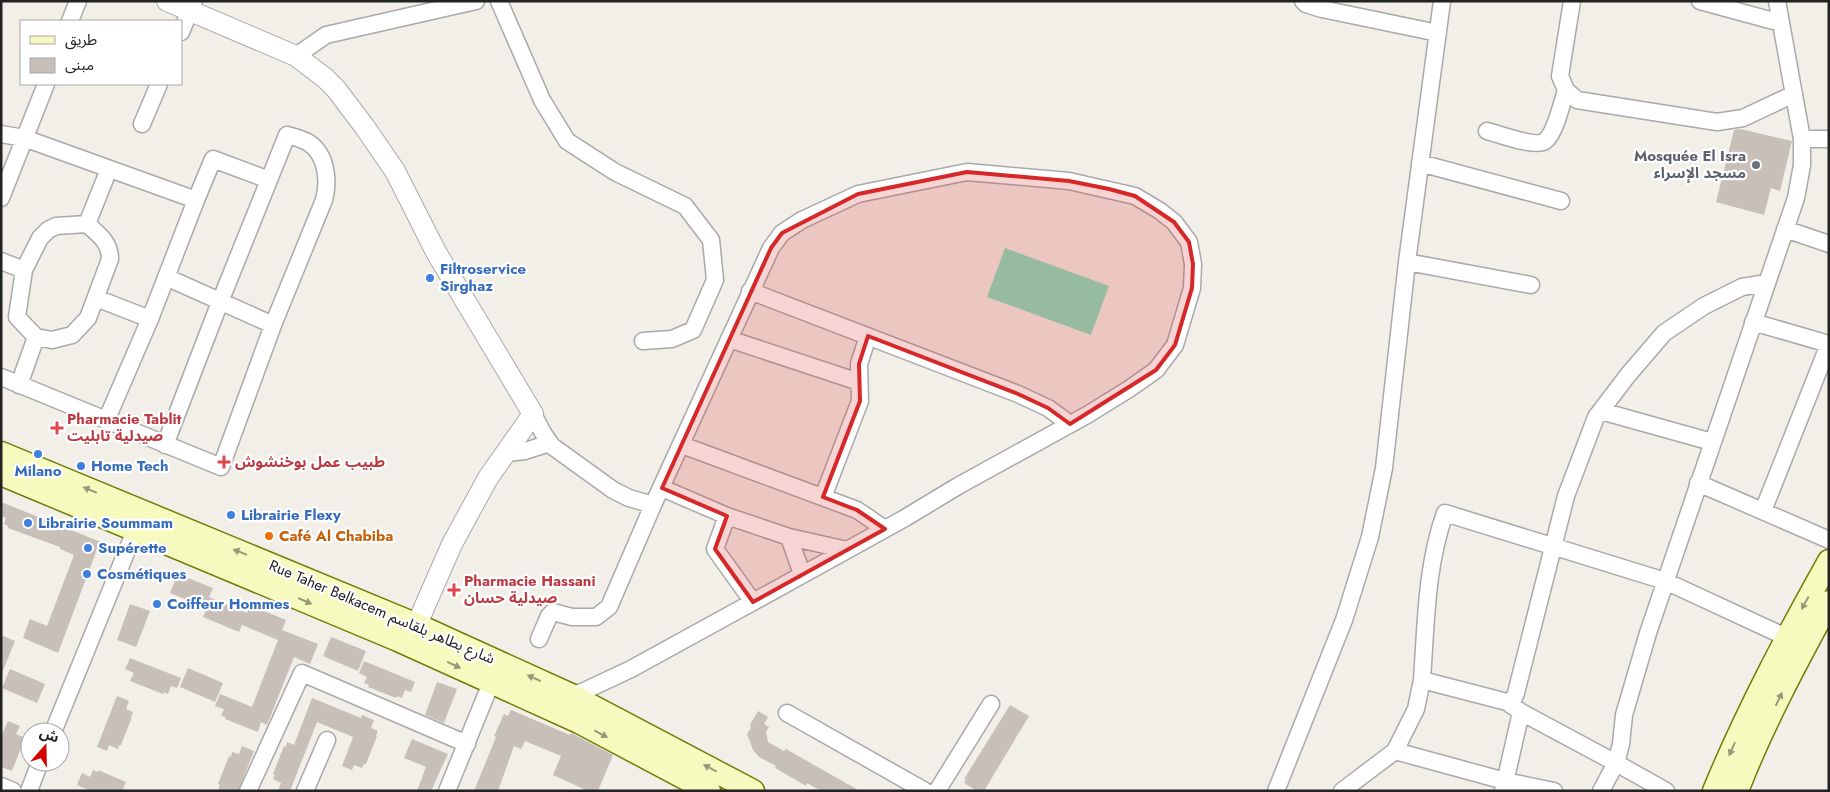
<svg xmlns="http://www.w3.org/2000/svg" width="1830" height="792" font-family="Jost,'Noto Sans Arabic',sans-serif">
<rect width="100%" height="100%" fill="#f2efe9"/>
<path fill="#88e0be" d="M1005 248 1109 286 1091 335 987 297Z"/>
<path fill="#c7bfb8" d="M1740 129 1792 141 1780 191 1771 188 1764 215 1716 202 1734 130Z
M1 502 106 544 102 554 96 552 58 653 23 638 30 619 47 626 74 555 60 549V547L8 528V526L4 524 6 518 1 516Z
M178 574 213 588 209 597 247 613 250 605 286 620 282 630 318 644 310 664 294 657 267 725 261 722 258 732 225 719 226 717 221 716 224 709 215 706 220 694 252 707 278 640 242 625 239 632 203 617 207 608 170 593Z
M130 604 150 611 136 647 117 640Z
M1 635 15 641 2 673H1Z
M331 637 366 651 358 671 323 656Z
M130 658 181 678 177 688 171 686 168 694 164 692 163 694 130 681 134 673 125 669Z
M364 661 415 682 411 692 405 690 402 698 397 696 396 698 368 687 369 685 364 683 367 677 359 673Z
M188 668 223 683 215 702 180 687Z
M10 669 45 684 37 703 2 688Z
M437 682 457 689 444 723 425 715Z
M117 696 129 701 126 709 133 712 131 717H132L121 745H119L118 749 109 745 107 751 97 747Z
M312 698 361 718 362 715 374 720 371 728 378 731 376 736H377L366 764H364L362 768 354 765 352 770 342 766 353 737 317 722 290 791H278L281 783 273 779 275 775 273 774 284 746 286 747 287 742 294 745Z
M1010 705 1029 716 984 791H977L964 783 966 779H964Z
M511 710 570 735 571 733 573 734 613 755 598 791H588L553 775 561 756 525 741 521 749 514 746 498 791H474L496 737 494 736 504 714 508 716Z
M758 711 768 717 764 724 769 727 766 732 768 742 784 751 786 749 860 791H821L807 783 806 786 775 768 776 766 759 757 753 750 747 734 751 728 750 725Z
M8 721 20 726 16 734 23 737 21 742 23 743 12 771 1 767V737Z
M412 739 448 754 431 791H417L426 767 404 758Z
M242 746 254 751 238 791H218L220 785 218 784 229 756 231 757 232 752 239 754Z
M93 770 98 772V770L126 782 122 791H91L77 785 82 773 90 777Z"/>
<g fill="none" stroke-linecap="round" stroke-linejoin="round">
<defs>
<path id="minor" d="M499 1 542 100 567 141 615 172 685 206 711 240 715 280 693 330 672 339 643 341
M1303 1 1306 4 1322 9 1438 33
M1572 1 1560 76 1566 90 1577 100 1717 122 1743 118 1794 94
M1700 1 1781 23
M70 21 78 1
M181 32 194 1
M296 56 326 35 476 1
M142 124 159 84
M1487 131C1499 134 1536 148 1545 141 1555 134 1562 103 1566 90
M1 134 24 138 196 200 150 319 106 421
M1802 139H1829
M1420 163 1561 201
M1 198 46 84
M87 224C99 235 110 242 110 259L88 318 72 335 52 340 36 337 17 317 24 270 40 238 48 230 56 226Z
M87 224 109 169
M1785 229 1829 244
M1 261 24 270
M1407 262 1531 285
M166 277 273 325
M750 291 1018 394 1048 408 1070 424
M96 298 150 319
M1753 322 1829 344
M729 339 859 382
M1 377 221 467 273 325 324 200C329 182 327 155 309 143 303 139 294 137 287 135L269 180
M19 385 36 337
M1601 411 1712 442
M533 414 543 433 552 446 613 490 629 498 653 505 771 248 782 233 802 220 858 194 967 172 1069 181 1135 196 1160 211 1174 222 1189 242 1193 264 1192 288 1175 345 1156 370 1129 389 1087 415 958 486 905 518 753 602 631 669 582 692 571 695
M165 445 220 302 269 180 213 159 196 200
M682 445 857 510 885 529
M507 453 525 451 550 443
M1698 483 1829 540
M662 488 727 516 789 537
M823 497 860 401 859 364 868 336
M1763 511 1829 344
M727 516 715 549 753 602
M802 574 789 537 847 550
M539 639 549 616 553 612 572 617H596L609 607 653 505
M1422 680C1426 624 1426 566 1445 513L1665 581 1786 637
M1511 705 1516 693 1566 496 1596 417 1628 375 1664 333 1704 306 1742 287 1767 283
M787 713 925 791
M53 732 139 521
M1395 751 1505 781 1554 791
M1 786 13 791
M29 791 40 762
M248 791 302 673 467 744
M305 791 327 740
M447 791 491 683
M937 791 991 704
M1276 791 1344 620 1370 537 1384 468 1407 262 1442 1
M1342 791 1395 751 1416 709 1422 680 1507 702 1521 712 1616 763 1621 744 1624 715 1648 633 1796 198 1802 165V139L1777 1
M1503 791 1521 712
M1601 791 1616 763 1666 791"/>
<path id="tertiary" d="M167 1 296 56 325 78 336 89 364 126 395 171 436 252 533 414 488 478 452 544 410 640"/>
<path id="secondary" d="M1 453 417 625 571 695 753 791
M1 474 398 640 579 722 709 791
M1714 791C1747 711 1787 636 1829 561
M1737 791C1762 726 1796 663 1829 602"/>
</defs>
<use href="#minor" stroke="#a9a9a9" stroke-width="19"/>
<use href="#tertiary" stroke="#a9a9a9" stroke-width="22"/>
<use href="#secondary" stroke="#707d05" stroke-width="25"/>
<use href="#minor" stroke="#fff" stroke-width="16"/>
<use href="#tertiary" stroke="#fff" stroke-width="20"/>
<use href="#secondary" stroke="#f7fabf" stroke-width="22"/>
</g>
<defs><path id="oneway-solid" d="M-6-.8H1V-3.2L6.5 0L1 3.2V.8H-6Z" transform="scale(1.25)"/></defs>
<g fill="#979978">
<use href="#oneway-solid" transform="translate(90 490) rotate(-157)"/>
<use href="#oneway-solid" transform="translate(240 552) rotate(-158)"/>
<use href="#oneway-solid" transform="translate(305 601) rotate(23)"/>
<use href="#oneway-solid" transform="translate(1805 603) rotate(119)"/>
<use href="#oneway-solid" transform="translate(454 665) rotate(25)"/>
<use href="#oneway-solid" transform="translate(534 678) rotate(-156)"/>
<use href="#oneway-solid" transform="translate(1779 699) rotate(-64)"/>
<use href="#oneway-solid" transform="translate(601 734) rotate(28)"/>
<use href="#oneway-solid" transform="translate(1732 749) rotate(114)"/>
<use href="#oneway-solid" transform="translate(710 768) rotate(-152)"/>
</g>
<path fill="#d62828" fill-opacity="0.2" stroke="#d62828" stroke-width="4" stroke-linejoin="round" d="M967 172 1069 181 1109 189 1135 196 1174 222 1189 242 1193 264 1192 288 1175 345 1156 370 1070 424 1048 408 1018 394 868 336 859 364 860 401 823 497 857 510 885 529 753 602 715 549 727 516 662 488 771 248 782 233 858 194Z"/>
<circle fill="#6b7280" stroke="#fff" stroke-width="2" cx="1756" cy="165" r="5"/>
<g fill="#3f7fe0" stroke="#fff" stroke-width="2">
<circle cx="430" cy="278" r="5"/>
<circle cx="38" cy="454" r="5"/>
<circle cx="81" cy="466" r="5"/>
<circle cx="231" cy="515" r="5"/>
<circle cx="28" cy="523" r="5"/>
<circle cx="88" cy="548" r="5"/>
<circle cx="87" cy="574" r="5"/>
<circle cx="157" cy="604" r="5"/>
</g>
<g fill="#e0444e" stroke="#fff" stroke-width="2">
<path d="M54.5 420.5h5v5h5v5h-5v5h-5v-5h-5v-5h5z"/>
<path d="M221.5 454.5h5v5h5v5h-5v5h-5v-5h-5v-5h5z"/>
<path d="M451.5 582.5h5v5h5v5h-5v5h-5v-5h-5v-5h5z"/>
</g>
<circle fill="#e8710a" stroke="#fff" stroke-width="2" cx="269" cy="536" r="5"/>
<g text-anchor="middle" stroke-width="4.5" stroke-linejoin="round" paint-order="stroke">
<g font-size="15" font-weight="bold" fill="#5b616d" stroke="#fff" text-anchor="end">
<text x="1746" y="161">Mosquée El Isra<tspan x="1746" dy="17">مسجد الإسراء</tspan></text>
</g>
<g font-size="15" font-weight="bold" fill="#366cbe" stroke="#fff" text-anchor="start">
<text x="440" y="274">Filtroservice<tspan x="440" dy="17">Sirghaz</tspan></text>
<text x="91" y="471">Home Tech</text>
<text x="38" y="476" text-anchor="middle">Milano</text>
<text x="241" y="520">Librairie Flexy</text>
<text x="38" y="528">Librairie Soummam</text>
<text x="98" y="553">Supérette</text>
<text x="97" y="579">Cosmétiques</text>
<text x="167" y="609">Coiffeur Hommes</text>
</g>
<g font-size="15" font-weight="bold" fill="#be3a42" stroke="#fff" text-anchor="start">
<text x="67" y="424">Pharmacie Tablit<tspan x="67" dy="17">صيدلية تابليت</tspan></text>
<text x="235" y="467">طبيب عمل بوخنشوش</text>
<text x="464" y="586">Pharmacie Hassani<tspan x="464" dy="17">صيدلية حسان</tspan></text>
</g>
<g font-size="15" font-weight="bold" fill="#c56008" stroke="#fff" text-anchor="start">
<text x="279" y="541">Café Al Chabiba</text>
</g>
<g font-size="15" fill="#222" stroke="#fff">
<text transform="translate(382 612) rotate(23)" y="5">Rue Taher Belkacem شارع بطاهر بلقاسم</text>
</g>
</g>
<rect width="1830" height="792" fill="none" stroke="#222222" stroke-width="5"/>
<rect x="20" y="20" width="162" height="65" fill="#ffffff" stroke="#a7a7a7"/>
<rect x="30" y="36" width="25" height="8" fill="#f7fabf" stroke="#a7a7a7"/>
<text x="65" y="45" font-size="15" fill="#222222">طريق</text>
<rect x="30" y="58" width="25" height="15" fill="#c7bfb8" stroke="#a7a7a7"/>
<text x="65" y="70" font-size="15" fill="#222222">مبنى</text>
<g transform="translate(45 747) rotate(20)"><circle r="24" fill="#ffffff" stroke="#a7a7a7"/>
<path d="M0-4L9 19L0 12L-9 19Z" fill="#d40000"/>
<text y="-8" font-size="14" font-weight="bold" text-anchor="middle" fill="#222222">ش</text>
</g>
</svg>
